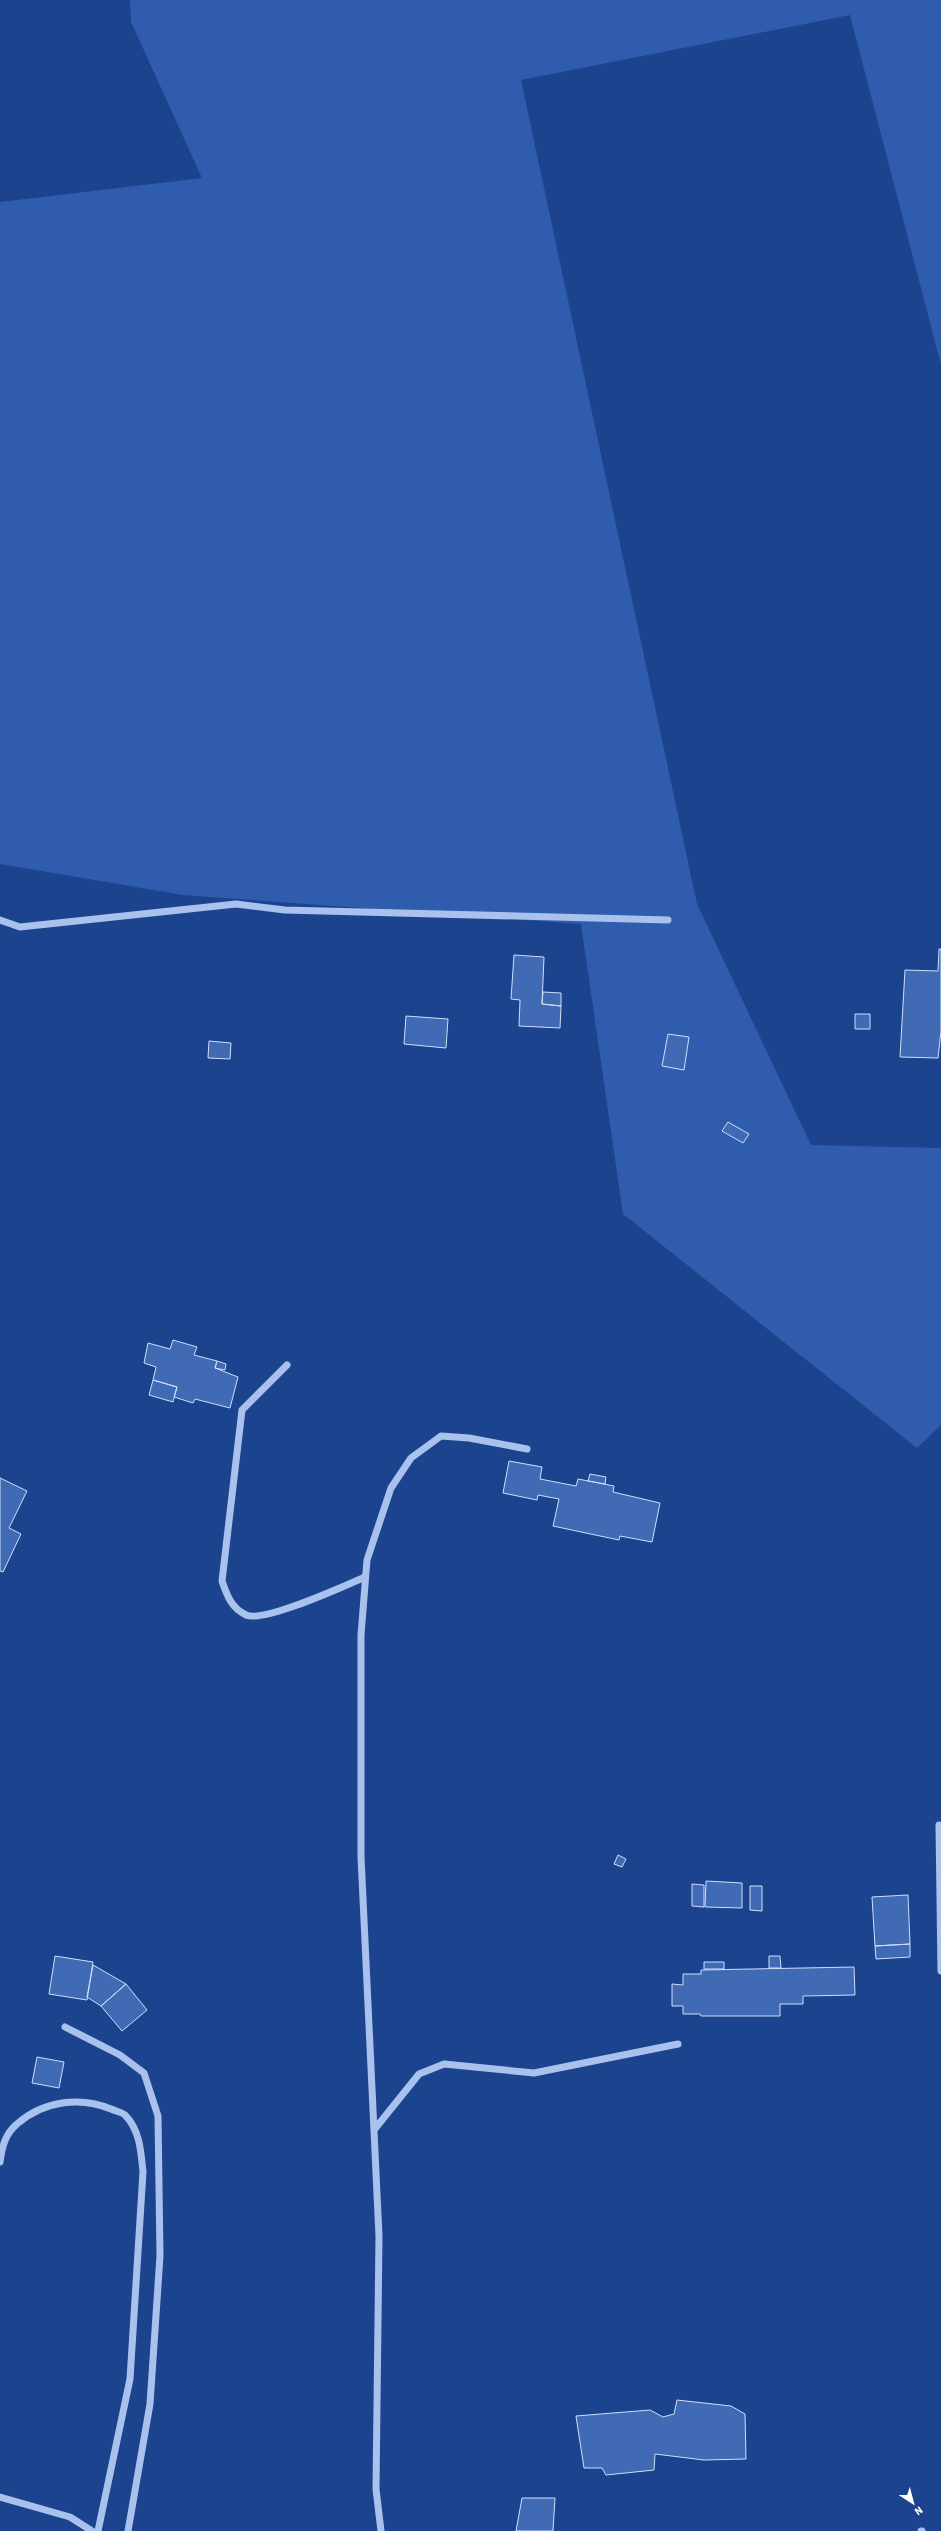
<svg xmlns="http://www.w3.org/2000/svg" width="941" height="2531" font-family="'Source Sans 3',sans-serif">
<rect width="100%" height="100%" fill="#1c438e"/>
<path fill="#2f5cac" d="M130 0H941V365L850 15 521 80 697 904 811 1145 941 1148V1425L917 1448 623 1214 581 924 183 895 0 864V202L202 178 131 22Z"/>
<path fill="#406ab4" stroke="#cfdffa" d="M939 949H941V1031L938 1058 900 1057 905 970 938 971Z
M514 955 544 957 542 1004 561 1006 560 1028 519 1026 520 1000 511 999Z
M543 992 561 993V1006L542 1004Z
M855 1014H870V1029H855Z
M406 1016 448 1019 446 1048 404 1044Z
M668 1034 689 1037 684 1070 662 1066Z
M209 1041 231 1043 230 1059 208 1058Z
M728 1122 749 1134 743 1143 722 1131Z
M173 1340 197 1347 194 1355 217 1361 215 1368 238 1377 230 1408 195 1399 193 1403 174 1397 177 1387 153 1380 156 1367 144 1363 148 1343 170 1349Z
M217 1361 226 1364 225 1370 215 1368Z
M153 1380 177 1387 173 1402 149 1395Z
M509 1461 542 1467 540 1479 576 1486 578 1479 614 1486 613 1492 660 1503 652 1542 620 1536 619 1540 553 1526 559 1499 538 1495 537 1500 503 1493Z
M590 1474 606 1477 605 1484 588 1481Z
M0 1478 27 1491 9 1528 21 1534 3 1572 0 1571Z
M618 1855 626 1859 622 1867 614 1864Z
M706 1881 742 1883V1908L705 1907Z
M692 1884 704 1885V1907L692 1906Z
M750 1886H762V1911L750 1910Z
M908 1895 910 1944 875 1946 872 1897Z
M910 1944V1957L876 1959 875 1946Z
M55 1956 93 1962 87 2000 49 1994Z
M769 1956H780L781 1968H769Z
M704 1962H724V1969H704Z
M93 1965 126 1984 101 2006 87 1997Z
M854 1967 855 1995 803 1996V2004H780V2016H701L700 2014H683V2006H672V1984L683 1985V1974H701V1970Z
M126 1984 147 2010 122 2031 101 2006Z
M37 2057 64 2062 59 2088 32 2083Z
M677 2400 731 2406 745 2414 746 2459 704 2460 655 2454 654 2470 606 2475 602 2468H584L576 2416 650 2410 663 2417 674 2414Z
M522 2498H555L553 2531H516Z"/>
<g fill="none" stroke-linecap="round" stroke-linejoin="round">
<path stroke="#a9c2ed" stroke-width="7" d="M0 920 20 927 236 904 285 910 668 920
M287 1365 242 1410 222 1581C227 1595 231 1608 246 1615 264 1623 344 1586 365 1577
M939 1825 941 1971
M65 2027 120 2055 144 2073 158 2116 160 2256 150 2404 128 2531
M374 2130 419 2074 444 2064 534 2073 678 2044
M0 2162C2 2147 5 2134 17 2124 43 2101 80 2096 111 2109 115 2111 122 2112 125 2115 140 2130 141 2152 143 2172L130 2379 98 2531
M0 2497 70 2517 92 2531
M381 2531 376 2489 379 2236 361 1857V1635L367 1560 391 1488 411 1458 441 1436 469 1438 527 1449
M921 2531H922"/>
</g>
<g transform="translate(913 2503) rotate(144)" stroke="#1c438e" stroke-width="3" paint-order="stroke">
<path d="M0-3L7 15L0 10L-7 15Z" fill="#ffffff"/>
<text y="-6" font-size="11" font-weight="bold" text-anchor="middle" fill="#ffffff">N</text>
</g>
</svg>
